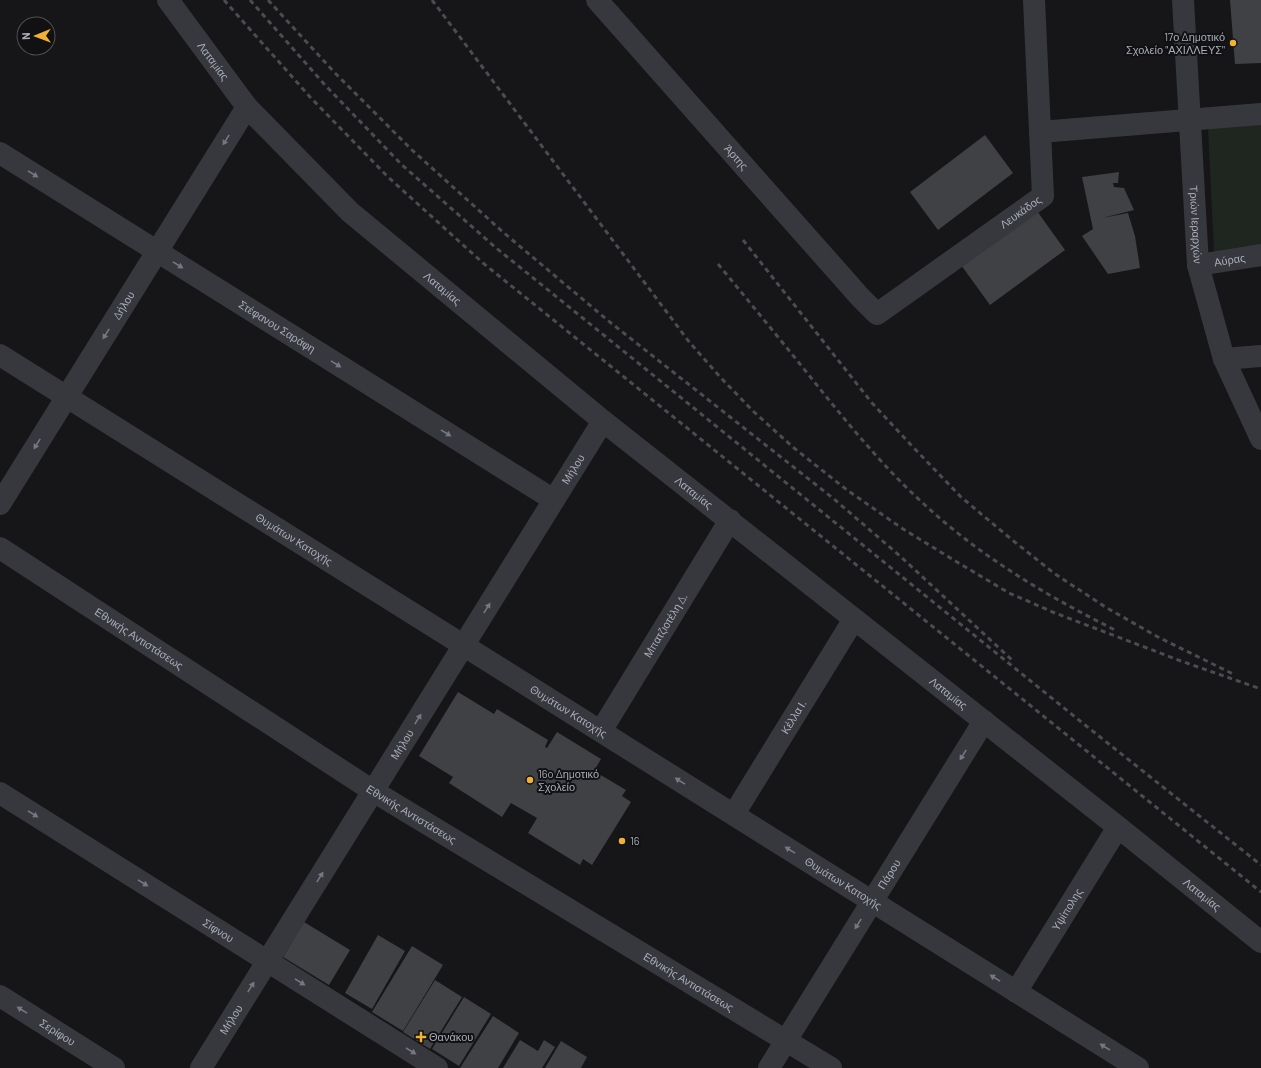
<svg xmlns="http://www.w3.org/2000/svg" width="1261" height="1068" font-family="Barlow,sans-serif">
<rect width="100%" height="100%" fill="#161618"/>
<path fill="#1e261f" d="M1261 124V245L1214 252 1208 128Z"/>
<path fill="#404145" d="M1230 0H1261V63L1235 64Z
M985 135 1013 173 938 230 910 192Z
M1119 172 1118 183H1113L1114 187 1124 188 1134 210 1102 218 1128 213 1135 236 1140 268 1108 274 1082 236 1093 229 1082 177Z
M1037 211 1065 250 990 305 961 265Z
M458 692 494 714 497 709 548 740 545 747 547 748 557 732 601 759 594 771 626 790 622 796 631 802 592 865 583 859 580 865 528 833 537 818 511 803 502 817 449 783 453 777 419 756Z
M304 922 350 950 329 985 283 957Z
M378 935 405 951 372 1009 345 993Z
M412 946 443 965 403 1031 372 1012Z
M435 980 462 997 430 1049 403 1032Z
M464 997 491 1014 459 1066 432 1049Z
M493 1016 519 1033 498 1068H460Z
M520 1040 538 1051 544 1040 555 1047 542 1068H503Z
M561 1041 587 1057 581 1068H545Z"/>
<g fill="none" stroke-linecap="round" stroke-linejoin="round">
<g stroke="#37383d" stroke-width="22">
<path id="s1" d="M168 0 247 107 350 212 603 421 1118 827 1261 942"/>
<path id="s2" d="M597 0 860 297 877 314 1043 196 1034 0"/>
<path id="s3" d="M1183 0 1198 265 1224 359 1261 439"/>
<path d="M1040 132 1261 114"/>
<path id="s4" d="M0 153 554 500"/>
<path id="s5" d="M1198 265 1261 255"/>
<path id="s6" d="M0 355 1138 1068"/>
<path d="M1224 359 1261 356"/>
<path id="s7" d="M0 504 247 107"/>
<path id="s8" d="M0 548 373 791 831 1068"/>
<path id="s9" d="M601 731 730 520"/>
<path id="s10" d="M0 793 437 1068"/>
<path id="s11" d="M734 814 854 619"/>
<path id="s12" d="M1016 992 1118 827"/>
<path id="s13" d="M0 996 114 1068"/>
<path id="s14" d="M201 1068 603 421"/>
<path id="s15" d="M769 1068 984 721"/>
</g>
<path stroke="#4a4c52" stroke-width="3" stroke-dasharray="5 4" stroke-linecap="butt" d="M224 0 310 97 388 177 483 263 1261 892
M250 0 325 85 401 164 495 247 1085 725 1261 865
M268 0 335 73 412 150 504 233 611 323 834 499 900 556 1012 660
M432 0 690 343 721 378 754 412 794 448 847 490 903 529 957 562 1009 593 1055 613 1181 661 1261 689
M743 240 872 403 912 446 961 497 1011 539 1055 574 1107 608 1158 637 1233 674
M718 264C751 304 784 344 816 384 850 426 885 469 925 505 982 558 1049 597 1117 631"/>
</g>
<defs><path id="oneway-solid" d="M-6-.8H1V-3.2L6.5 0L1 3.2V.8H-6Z"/></defs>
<g fill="#757881">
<use href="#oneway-solid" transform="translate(226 140) rotate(122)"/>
<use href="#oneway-solid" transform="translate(33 174) rotate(32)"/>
<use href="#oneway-solid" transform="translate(178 265) rotate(32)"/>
<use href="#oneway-solid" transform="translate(106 334) rotate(122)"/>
<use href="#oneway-solid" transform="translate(336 364) rotate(32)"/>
<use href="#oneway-solid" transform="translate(446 433) rotate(32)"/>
<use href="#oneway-solid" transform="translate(37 444) rotate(122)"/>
<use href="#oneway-solid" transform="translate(487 608) rotate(-58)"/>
<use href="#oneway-solid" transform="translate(418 719) rotate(-58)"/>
<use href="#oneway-solid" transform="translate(963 755) rotate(122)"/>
<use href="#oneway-solid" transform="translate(680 781) rotate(-148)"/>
<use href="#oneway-solid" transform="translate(33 814) rotate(32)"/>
<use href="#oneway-solid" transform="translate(790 850) rotate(-148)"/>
<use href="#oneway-solid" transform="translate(320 877) rotate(-58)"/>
<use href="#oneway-solid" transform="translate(143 883) rotate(32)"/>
<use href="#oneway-solid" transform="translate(858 924) rotate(122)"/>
<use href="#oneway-solid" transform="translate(995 978) rotate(-148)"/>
<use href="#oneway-solid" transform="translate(300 982) rotate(32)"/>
<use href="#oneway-solid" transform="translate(251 987) rotate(-58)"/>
<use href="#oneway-solid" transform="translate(22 1010) rotate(-148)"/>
<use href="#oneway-solid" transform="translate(1105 1047) rotate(-148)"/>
<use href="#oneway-solid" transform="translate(411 1051) rotate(32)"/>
</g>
<g fill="#f2b134" stroke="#111113" stroke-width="1.5">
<circle cx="1233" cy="43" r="4"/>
<circle cx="530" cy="780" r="4"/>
<circle cx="622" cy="841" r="4"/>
<path d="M419 1031h4v4h4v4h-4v4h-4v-4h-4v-4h4z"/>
</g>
<g text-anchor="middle" stroke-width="4" stroke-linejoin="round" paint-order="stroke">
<g font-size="11" fill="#a8adb8" stroke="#111113" text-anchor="start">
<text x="1225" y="41" text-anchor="end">17ο Δημοτικό<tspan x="1225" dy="13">Σχολείο ''ΑΧΙΛΛΕΥΣ''</tspan></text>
<text x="538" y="778">16o Δημοτικό<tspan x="538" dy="13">Σχολείο</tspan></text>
<text x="630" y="845">16</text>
<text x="429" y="1041">Θανάκου</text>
</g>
<g font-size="11" fill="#a8adb8" stroke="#111113">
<text dy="4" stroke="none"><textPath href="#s1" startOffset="76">Λαταμίας</textPath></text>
<text dy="4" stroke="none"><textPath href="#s2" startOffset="210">Άρτης</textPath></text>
<text dy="4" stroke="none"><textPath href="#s2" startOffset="597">Λευκάδος</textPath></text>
<text dy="4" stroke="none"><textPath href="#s3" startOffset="225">Τριών Ιεραρχών</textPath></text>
<text dy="4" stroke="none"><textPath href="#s5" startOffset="32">Αύρας</textPath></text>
<text dy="4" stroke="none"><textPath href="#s1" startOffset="400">Λαταμίας</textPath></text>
<text dy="4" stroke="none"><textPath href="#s7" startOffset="234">Δήλου</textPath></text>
<text dy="4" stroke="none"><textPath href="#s4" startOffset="327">Στέφανου Σαράφη</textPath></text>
<text dy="4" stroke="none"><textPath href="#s14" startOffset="705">Μήλου</textPath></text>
<text dy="4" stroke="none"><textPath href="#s1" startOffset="724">Λαταμίας</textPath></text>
<text dy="4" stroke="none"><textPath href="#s6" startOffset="347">Θυμάτων Κατοχής</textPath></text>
<text dy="4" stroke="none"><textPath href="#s9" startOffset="124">Μπατζιοτέλη Δ.</textPath></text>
<text dy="4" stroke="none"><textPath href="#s8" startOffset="166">Εθνικής Αντιστάσεως</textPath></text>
<text dy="4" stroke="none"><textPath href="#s1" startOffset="1048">Λαταμίας</textPath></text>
<text dy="4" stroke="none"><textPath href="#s6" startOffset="671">Θυμάτων Κατοχής</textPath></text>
<text dy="4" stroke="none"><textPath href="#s11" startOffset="114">Κέλλα Ι.</textPath></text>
<text dy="4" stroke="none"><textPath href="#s14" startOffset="381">Μήλου</textPath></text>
<text dy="4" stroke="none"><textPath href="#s8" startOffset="490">Εθνικής Αντιστάσεως</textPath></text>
<text dy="4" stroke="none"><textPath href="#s15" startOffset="228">Πάρου</textPath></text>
<text dy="4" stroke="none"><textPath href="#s6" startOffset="995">Θυμάτων Κατοχής</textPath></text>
<text dy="4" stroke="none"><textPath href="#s1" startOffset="1372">Λαταμίας</textPath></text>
<text dy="4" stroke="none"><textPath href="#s12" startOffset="97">Υψίπολης</textPath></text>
<text dy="4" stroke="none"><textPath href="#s10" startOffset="258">Σίφνου</textPath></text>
<text dy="4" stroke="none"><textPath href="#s8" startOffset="814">Εθνικής Αντιστάσεως</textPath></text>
<text dy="4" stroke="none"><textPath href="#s14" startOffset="57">Μήλου</textPath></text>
<text dy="4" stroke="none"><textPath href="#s13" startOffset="68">Σερίφου</textPath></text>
</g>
</g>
<g transform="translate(36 36) rotate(269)"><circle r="19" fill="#111113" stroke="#4d4f55"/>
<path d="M0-3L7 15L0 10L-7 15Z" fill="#f2b134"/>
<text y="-6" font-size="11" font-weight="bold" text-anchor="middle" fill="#a8adb8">N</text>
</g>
</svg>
